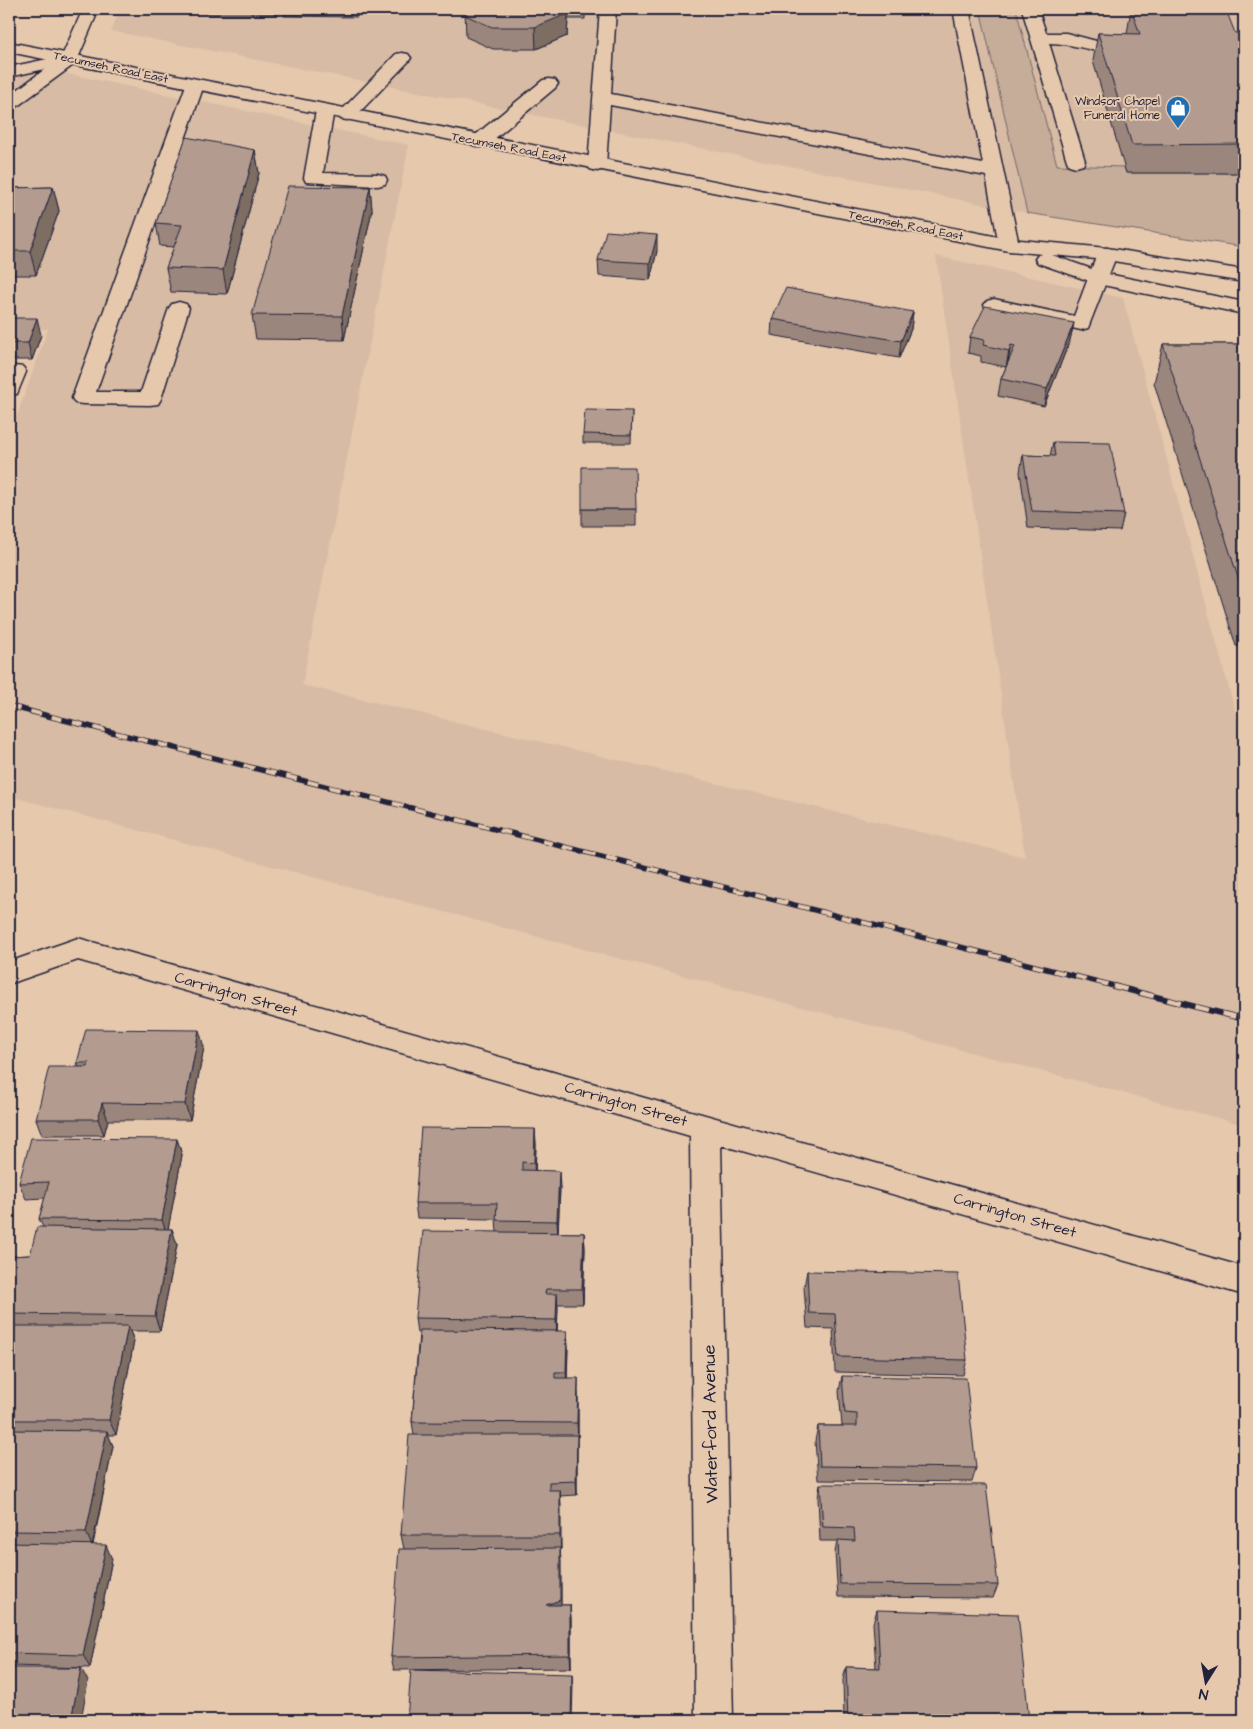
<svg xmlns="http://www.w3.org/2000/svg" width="1253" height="1729" font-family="'Architects Daughter',sans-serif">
<rect width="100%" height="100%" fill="#e6c8ad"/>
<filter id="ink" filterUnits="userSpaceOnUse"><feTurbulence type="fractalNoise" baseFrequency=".02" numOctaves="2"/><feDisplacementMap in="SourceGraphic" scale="10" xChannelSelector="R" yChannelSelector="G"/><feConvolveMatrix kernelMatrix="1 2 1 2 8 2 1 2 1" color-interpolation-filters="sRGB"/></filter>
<g filter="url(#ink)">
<path fill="#d7bba4" d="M120 9H1244V247L1027 213 111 31Z
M30 66 409 145 302 685 1025 857 936 256 1123 298 1244 744V1125L9 796V438L48 329H9V85Z"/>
<path fill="#c6ad9a" stroke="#74686a" d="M980 9H1016L1057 165 1124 167 1126 173H1244V247L1027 213Z"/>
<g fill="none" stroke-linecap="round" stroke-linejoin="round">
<defs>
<path id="minor" d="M83 9H99L76 63 15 108 9 109V96L45 69 9 77V67L62 56Z
M600 9H616L611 94 983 164 953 9H969L1019 245 1016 249 1009 251 1002 249 999 245 986 176 610 105 606 165 604 169 597 171 590 169 588 165Z
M1022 9H1038L1046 33H1066L1100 42 1138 44 1141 48 1138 52C1108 59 1079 43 1049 43L1085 161 1083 165 1076 167 1069 165 1067 161Z
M402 53 408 54 411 58 408 62 353 119 347 120 341 119 338 115 341 111 396 54Z
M549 79 555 80 558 84 555 88 487 145 480 147 473 145 471 141 473 137 543 80Z
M195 80 201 81 204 85 96 392H141L169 308 172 304 179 302 186 304 189 308 161 399 158 404 150 405 83 404 75 403 72 398 186 85 189 81Z
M325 105 331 106 334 110 323 173 378 174 385 176 387 180 385 184 378 186 306 182 304 178 316 110 319 106Z
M1107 248 1114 250 1117 254 1088 328 1081 330 994 311 987 309 984 305 987 301 994 299 1074 316 1097 254 1100 250Z
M15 366 23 367 26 372 17 394 9 395V367Z
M78 938 1244 1267V1295L721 1145 733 1720H695L690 1136 78 960 9 984V962Z"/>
<path id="major" d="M9 42 1009 239 1107 248 1244 270V282L1107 260 1052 255 1103 273 1244 302V314L1098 284 1038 263 1035 259 1038 255 1042 254 1009 251 9 52Z"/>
</defs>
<use href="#minor" stroke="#22223b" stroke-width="3"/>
<use href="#major" stroke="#22223b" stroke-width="3"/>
<use href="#minor" fill="#e6c8ad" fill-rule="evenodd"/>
<use href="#major" fill="#e6c8ad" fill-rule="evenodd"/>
<defs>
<path id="rail-far1" d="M9 706 1118 987"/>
<path id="rail" d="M1113 986 1244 1019"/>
</defs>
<use href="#rail-far1" stroke="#22223b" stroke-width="5.5"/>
<use href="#rail" stroke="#22223b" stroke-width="6"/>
<use href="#rail-far1" stroke="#e6c8ad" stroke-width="4" stroke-dasharray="11" stroke-linecap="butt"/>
<use href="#rail" stroke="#e6c8ad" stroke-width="4.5" stroke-dasharray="14" stroke-linecap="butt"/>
</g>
<path fill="#9a867b" stroke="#22223b" d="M208 9H279L278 14H209Z
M283 9H359L357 17 284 16Z
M465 9H585V19H568L567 36 536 49H493L466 37Z
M1131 9 1235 33H1244V173H1126L1093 61 1098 33 1127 34Z
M255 150 259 173 227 294 171 292 166 268 174 247 160 246 156 223Z
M53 187 59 211 36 275H9V188Z
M370 187 372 210 344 340 256 339 252 315Z
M657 251 650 280 599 276 598 260Z
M913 312 911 329 899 358 771 335 772 319Z
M9 318 41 335 32 360H9Z
M1074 323 1070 340 1044 406 998 396 1001 379 1006 367 981 362V356L968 353 970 337Z
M1163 344H1244V646H1236L1154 383Z
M632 411 631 443H583V434Z
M1053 442 1124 514 1120 531 1028 528 1020 472 1023 455 1050 456Z
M582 509H636V526H582Z
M204 1047 190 1120H108L104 1135H42L36 1119 79 1067 77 1063Z
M535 1129 536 1145 535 1171 560 1187 558 1233H584L585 1249 583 1304H558L557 1330 568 1346 567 1378 578 1393V1437H577V1495L560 1496 561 1605H570L571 1619V1668L394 1670 391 1657 404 1549 401 1535 414 1435 412 1422 419 1333H417L415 1318 497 1232 496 1219 417 1218 415 1203Z
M177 1139 182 1155 168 1229H172L177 1245 160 1331H130L134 1341 116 1435H108L113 1446 93 1545 112 1559 90 1668 9 1666V1256L30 1255 43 1227 39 1219 45 1198 26 1199 19 1183Z
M807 1271 967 1360 963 1375 835 1372 833 1329 807 1328 804 1287Z
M842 1376 976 1468 972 1482 818 1480 815 1441 818 1426H842L839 1391Z
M820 1484 998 1585 993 1598 838 1597 835 1553 837 1541H820L818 1498Z
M877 1610 1029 1720H844L843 1680 846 1667 876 1668 873 1623Z"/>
<path fill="#7d6d64" stroke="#22223b" d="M356 9H359L357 17Z
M567 9H568V19L567 36 536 49 535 27Z
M255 150 259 173 227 294 223 270Z
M53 187 59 211 36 275 30 251Z
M370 187 372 210 344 340 342 316Z
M657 235V251L650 280V263Z
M913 312 911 329 899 358 901 341Z
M37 318 41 335 32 360 28 343Z
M1074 323 1070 340 1044 406 1047 389Z
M1011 345 1008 362 1006 367 1009 351Z
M199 1030 204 1047 190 1120 185 1104Z
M102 1103 108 1120 104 1135 98 1119Z
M535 1129 536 1145 535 1179 534 1163Z
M177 1139 182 1155 167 1235 162 1220Z
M559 1171 560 1187 558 1236 557 1221Z
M172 1229 177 1245 160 1331 155 1316Z
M584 1233 585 1249 583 1304 582 1289Z
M557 1294 558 1309 557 1335 556 1320Z
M128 1326 134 1341 116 1435 109 1420Z
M567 1331 568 1346 567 1387 566 1372Z
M578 1378V1437L577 1423Z
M107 1431 113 1446 92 1546 86 1532Z
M577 1435V1495L576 1481Z
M560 1490 561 1504V1549L560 1535Z
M106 1545 112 1559 90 1668 83 1655Z
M560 1548 561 1562V1613L546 1605Z
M570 1605 571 1619V1668L570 1655Z
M81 1668 88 1681 81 1720H71Z
M572 1674 573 1686 572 1720H571Z"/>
<path fill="#b39c8f" stroke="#22223b" d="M465 9H567V14L535 27H492L465 15Z
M1131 9 1226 10 1235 33H1244V144L1132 145 1098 33 1140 34Z
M186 137 255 150 223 270 166 268 182 225 156 223Z
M288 186 370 187 342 316 252 315Z
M53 187 30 251H9V188Z
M606 231 657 235 650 263 598 260Z
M786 288 913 312 901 341 772 319Z
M985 306 1074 323 1047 389 1001 379 1015 346 1011 345 1009 351 983 345 985 340 970 337Z
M9 318H37L28 343H9Z
M1163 344H1244V596Z
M585 410 632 411 631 435 583 434Z
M1053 442 1110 443 1124 514 1032 511 1023 455 1055 456Z
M582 467H635L636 509H582Z
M86 1029 199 1030 185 1104 102 1103 98 1119H36L49 1067H88L89 1063H77Z
M421 1128 535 1129 534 1163 522 1162V1170L559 1171 557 1221 496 1220 497 1203H415Z
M31 1138 177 1139 162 1220 39 1219 49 1182 19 1183Z
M37 1227 172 1229 155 1316 9 1314V1256L30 1255Z
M423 1231 584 1233 582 1289H546L545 1294H557L556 1320 415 1318Z
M807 1271 958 1274 967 1360 838 1357 835 1314 809 1313Z
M9 1326H128L109 1420H9Z
M420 1330 567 1331 566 1372H555V1378H578L577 1423 412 1422Z
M842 1376 966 1378 976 1468 820 1466 818 1426H857V1414L845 1413Z
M9 1430 107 1431 86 1532 9 1531Z
M409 1435H577L576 1481 549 1482V1490H560V1535H401Z
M820 1484 986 1485 998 1585 840 1584 838 1540 855 1541 854 1528 823 1527Z
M9 1543 106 1545 83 1655 9 1653Z
M560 1548V1600L546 1605H570V1655L391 1657 399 1549Z
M877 1610 1018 1614 1029 1720H848L846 1667 880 1668Z
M9 1668H81L71 1720H9Z
M411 1670 572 1674 571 1720H407Z"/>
</g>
<defs>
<symbol id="shop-pin" viewBox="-11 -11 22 30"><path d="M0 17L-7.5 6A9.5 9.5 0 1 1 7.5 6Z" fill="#1f6fb2" stroke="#e6c8ad"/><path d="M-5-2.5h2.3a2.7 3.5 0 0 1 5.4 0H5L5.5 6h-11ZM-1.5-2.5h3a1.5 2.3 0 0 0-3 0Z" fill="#fff"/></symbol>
</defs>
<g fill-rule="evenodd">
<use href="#shop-pin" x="1164" y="94" width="28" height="38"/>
</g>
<g text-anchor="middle" stroke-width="4" stroke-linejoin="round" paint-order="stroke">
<g font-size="12" fill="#22223b" stroke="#e6c8ad">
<text transform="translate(111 67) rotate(12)" y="4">Tecumseh Road East</text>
<text transform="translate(509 147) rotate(11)" y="4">Tecumseh Road East</text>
<text transform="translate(906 225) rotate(11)" y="4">Tecumseh Road East</text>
</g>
<g font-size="12" fill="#22223b" stroke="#e6c8ad" text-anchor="end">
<text x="1160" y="105">Windsor Chapel<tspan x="1160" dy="14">Funeral Home</tspan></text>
</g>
<g font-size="15" fill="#22223b" stroke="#e6c8ad">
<text transform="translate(236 994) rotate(16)" y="5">Carrington Street</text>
<text transform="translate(626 1104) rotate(16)" y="5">Carrington Street</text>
<text transform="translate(1015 1215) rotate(16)" y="5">Carrington Street</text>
</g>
<g font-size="18" fill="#22223b" stroke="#e6c8ad">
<text transform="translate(710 1424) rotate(-91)" y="6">Waterford Avenue</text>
</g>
</g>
<rect width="1253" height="1729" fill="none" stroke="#e6c8ad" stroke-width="30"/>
<rect x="15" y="15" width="1223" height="1699" fill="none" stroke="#22223b" stroke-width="2" filter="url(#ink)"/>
<g transform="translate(1206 1682) rotate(191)" stroke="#e6c8ad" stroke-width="4" paint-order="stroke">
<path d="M0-4L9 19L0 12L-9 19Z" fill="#22223b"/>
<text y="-8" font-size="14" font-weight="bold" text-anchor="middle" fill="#22223b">N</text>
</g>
</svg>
